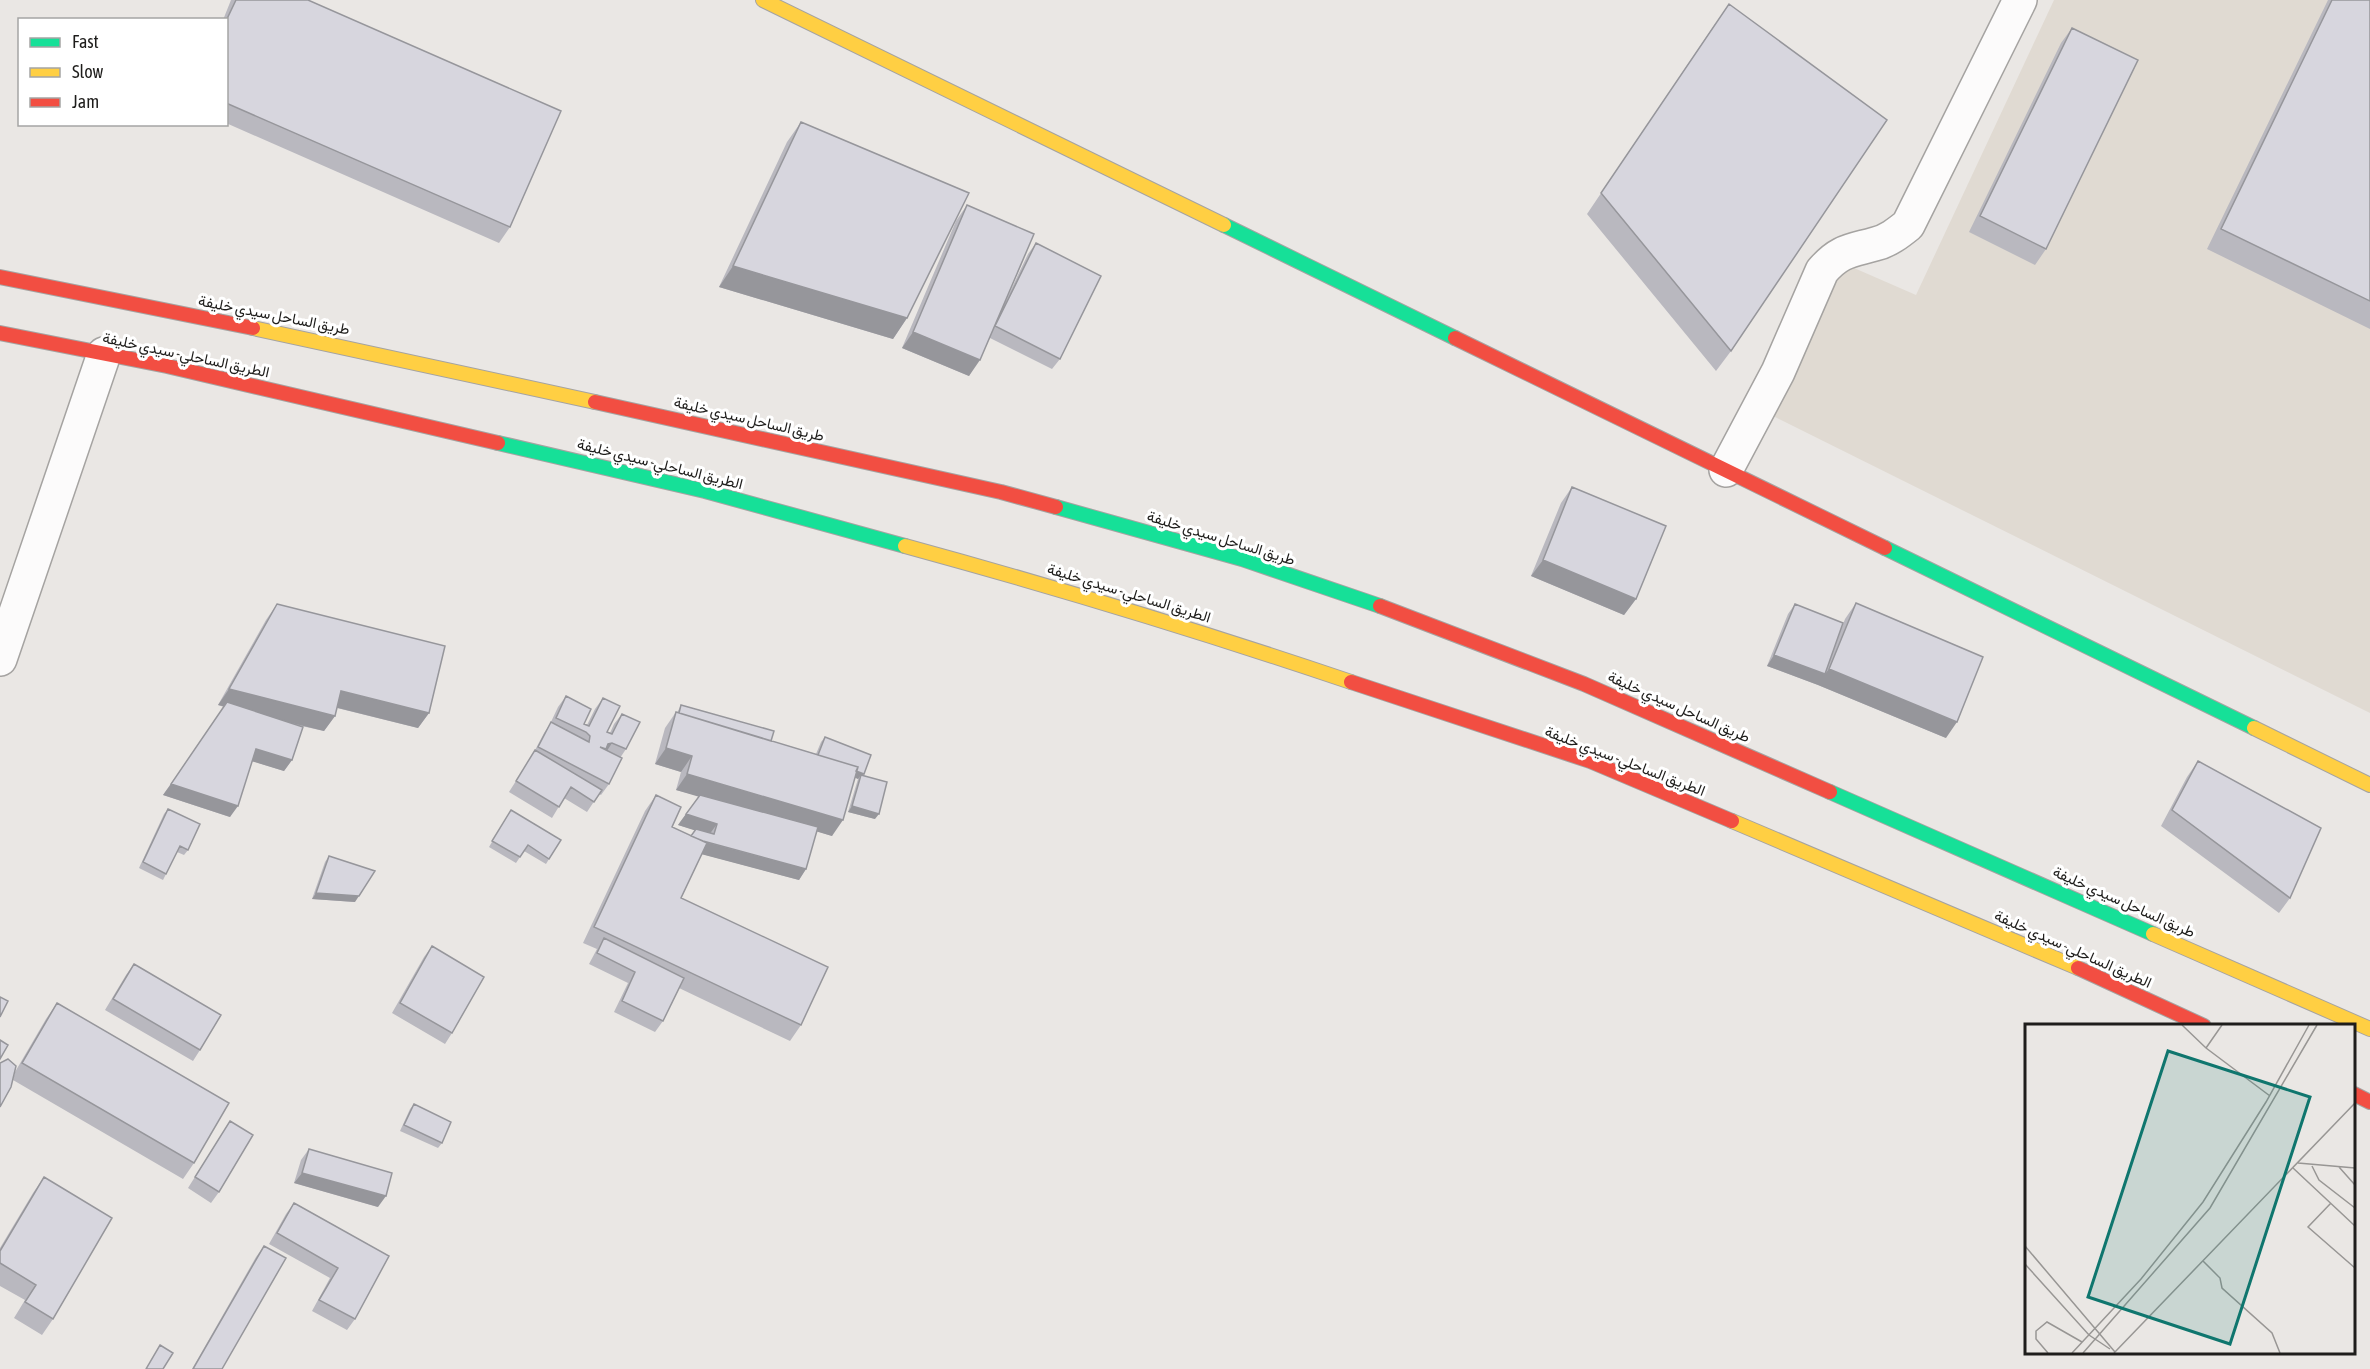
<svg xmlns="http://www.w3.org/2000/svg" width="2370" height="1369" font-family="'Asap Condensed',Vazirmatn,sans-serif">
<rect width="100%" height="100%" fill="#eae7e4"/>
<path fill="#e0dad2" d="M2054 0H2370V713L1767 413 1838 261 1916 295Z"/>
<g fill="none" stroke-linecap="round" stroke-linejoin="round">
<defs>
<path id="street" d="M1726 470 1778 372 1822 271C1840 250 1851 251 1875 244 1888 241 1898 233 1908 225L2020 0
M0 659 104 354"/>
<path id="fast" d="M1224 225 1455 338
M498 443 705 491 905 546
M1056 507 1242 559 1380 606
M1885 548 2254 728
M1830 792 2153 934"/>
<path id="slow" d="M763 0 1224 225
M253 328 595 402
M905 546C1055 587 1203 632 1351 682
M2254 728 2370 785
M1732 821 2078 968
M2153 934 2370 1029"/>
<path id="jam" d="M0 277 253 328
M0 333 167 366 498 443
M1455 338 1885 548
M595 402 1001 492 1056 507
M1380 606 1584 684 1830 792
M1351 682 1590 761 1732 821
M2078 968 2204 1026
M2354 1094 2370 1102"/>
</defs>
<use href="#street" stroke="#a5a3a1" stroke-width="36"/>
<use href="#fast" stroke="#a5a3a1" stroke-width="16"/>
<use href="#slow" stroke="#a5a3a1" stroke-width="16"/>
<use href="#jam" stroke="#a5a3a1" stroke-width="16"/>
<use href="#street" stroke="#fcfbfb" stroke-width="33"/>
<use href="#fast" stroke="#16e098" stroke-width="14"/>
<use href="#slow" stroke="#ffcf43" stroke-width="14"/>
<use href="#jam" stroke="#f24e42" stroke-width="14"/>
</g>
<path fill="#b9b8bf" d="M231 0H308L510 227 499 243 226 123V20H223Z
M2328 0H2370V329L2207 249Z
M1715 24 1731 351 1716 371 1587 214Z
M2072 28 2046 249 2035 265 1969 232 2061 43Z
M801 122 907 318 893 339 719 287 787 142Z
M967 205 1006 300 1028 254 1036 243 1060 359 1052 369 990 338 969 376 902 348 956 221Z
M1572 487 1636 599 1624 615 1531 576 1561 503Z
M1856 603 1946 738 1818 685 1767 666 1788 614 1795 604 1842 627 1845 619Z
M277 604 429 713 418 728 337 708 335 716 324 731 288 723 292 760 284 771 252 761 230 817 163 795 224 707 218 705 266 620Z
M566 696 584 724 587 725 595 709 603 698 607 732 610 733 614 724 622 714 626 749 620 758 609 784 601 795 599 794 587 812 564 798 552 818 509 792 533 754 544 733 550 724 558 707Z
M681 705 771 741 816 754 821 742 825 737 863 775 875 819 848 812 858 779 855 777 832 836 816 831 806 869 799 880 702 854 681 898 801 1025 790 1041 679 988 663 1021 655 1032 614 1012 628 983 589 964 597 949 583 943 645 811 656 795 672 827 691 836 695 830 678 825 699 796 676 790 681 772 655 764 665 728 676 712 677 713Z
M2198 761 2290 898 2279 913 2161 826 2187 777Z
M168 809 188 850 184 855 177 852 163 880 139 868 164 814Z
M511 810 549 859 546 864 524 851 516 863 489 847Z
M329 856 355 902 312 899 325 862Z
M432 946 452 1033 445 1044 392 1013 424 957Z
M134 964 200 1050 193 1061 105 1010 126 975Z
M57 1003 194 1163 183 1179 13 1080 15 1072 46 1019Z
M414 1104 442 1143 438 1148 400 1131 410 1109Z
M230 1121 219 1192 211 1203 188 1188Z
M309 1149 378 1207 294 1183 301 1160Z
M44 1177 53 1319 42 1335 14 1318 25 1300 0 1286V1248L33 1193Z
M294 1203 389 1256 355 1319 347 1330 312 1311 330 1278 269 1244 286 1214Z
M264 1246 222 1369H192L256 1257Z"/>
<path fill="#96969b" d="M733 266 907 318 893 339 719 287Z
M913 332 980 360 969 376 902 348Z
M1543 560 1636 599 1624 615 1531 576Z
M1774 655 1825 674 1829 669 1957 722 1946 738 1818 685 1767 666Z
M229 689 335 716 324 731 218 705Z
M341 691 429 713 418 728 330 706Z
M612 743 605 754 592 758 608 744Z
M666 748 692 756 681 772 655 764Z
M256 749 292 760 284 771 248 760Z
M818 756 864 774 860 779 861 775 858 779 814 761Z
M687 774 843 820 832 836 676 790Z
M171 784 238 806 230 817 163 795Z
M852 806 879 814 875 819 848 812Z
M686 814 717 824 709 835 678 825Z
M690 838 806 869 799 880 682 849Z
M316 893 359 896 355 902 312 899Z
M302 1173 386 1196 378 1207 294 1183Z"/>
<path fill="#d7d6de" stroke="#96969b" stroke-width="1.5" d="M236 0H308L561 111 510 227 226 103V21Z
M2332 0H2370V301L2221 229Z
M1729 4 1887 120 1731 351 1601 193Z
M2072 28 2138 60 2046 249 1980 216Z
M801 122 969 193 907 318 733 266Z
M967 205 1034 234 980 360 913 332Z
M1036 243 1101 276 1060 359 995 326Z
M1572 487 1666 526 1636 599 1543 560Z
M1856 603 1983 657 1957 722 1829 669Z
M277 604 445 646 429 713 341 691 335 716 229 689Z
M1795 604 1843 623 1825 674 1774 655Z
M566 696 591 709 584 724 589 726 603 698 620 706 607 732 612 734 622 714 640 722 626 749 612 743 608 744 606 749 600 747 622 758 609 784 538 747 551 722 589 742 590 736 586 732 556 718Z
M227 702 303 727 292 760 256 749 238 806 171 784Z
M681 705 774 731 771 741 679 713Z
M676 712 858 767 843 820 687 774 692 756 666 748Z
M825 737 871 755 864 774 856 771 858 767 818 755Z
M535 750 602 790 594 802 571 787 559 807 516 781Z
M2198 761 2321 828 2290 898 2172 810Z
M861 775 887 782 879 814 852 806Z
M656 795 681 807 672 827 707 843 681 898 828 967 801 1025 594 927Z
M700 795 818 827 806 869 703 841 691 836 696 829 714 834 717 824 686 814Z
M168 809 200 824 188 850 180 846 166 874 143 862Z
M511 810 561 840 549 859 528 845 520 857 492 841Z
M329 856 375 871 359 896 316 893Z
M604 938 684 978 663 1021 622 1001 635 972 597 953Z
M432 946 484 977 452 1033 400 1003Z
M134 964 221 1015 200 1050 113 999Z
M0 997 8 1001 0 1017Z
M57 1003 229 1103 194 1163 22 1063Z
M0 1040 8 1045 0 1059Z
M8 1059 16 1066 11 1087 0 1107V1063Z
M414 1104 451 1122 442 1143 404 1125Z
M230 1121 253 1135 219 1192 195 1177Z
M309 1149 392 1173 386 1196 302 1173Z
M44 1177 112 1218 53 1319 25 1302 36 1285 0 1263V1251Z
M294 1203 389 1256 355 1319 319 1300 338 1268 277 1233Z
M264 1246 286 1258 222 1369H193Z
M160 1345 173 1353 163 1369H146Z"/>
<g text-anchor="middle" stroke-width="6" stroke-linejoin="round" paint-order="stroke">
<g font-size="15" fill="#1e1d1b" stroke="#fff">
<text transform="translate(274 315) rotate(11)" y="5">طريق الساحل سيدي خليفة</text>
<text transform="translate(186 355) rotate(12)" y="5">الطريق الساحلي- سيدي خليفة</text>
<text transform="translate(749 419) rotate(13)" y="5">طريق الساحل سيدي خليفة</text>
<text transform="translate(660 464) rotate(14)" y="5">الطريق الساحلي- سيدي خليفة</text>
<text transform="translate(1221 538) rotate(17)" y="5">طريق الساحل سيدي خليفة</text>
<text transform="translate(1129 593) rotate(17)" y="5">الطريق الساحلي- سيدي خليفة</text>
<text transform="translate(1679 707) rotate(24)" y="5">طريق الساحل سيدي خليفة</text>
<text transform="translate(1625 761) rotate(21)" y="5">الطريق الساحلي- سيدي خليفة</text>
<text transform="translate(2124 902) rotate(24)" y="5">طريق الساحل سيدي خليفة</text>
<text transform="translate(2073 949) rotate(24)" y="5">الطريق الساحلي- سيدي خليفة</text>
</g>
</g>
<g transform="translate(2025 1024)">
<rect width="330" height="330" fill="#eae7e4"/>
<path fill="none" stroke="#989694" stroke-width="1.5" d="M157 1 181 24 245 72M181 24 197 1M273 139 330 144M287 142 294 156 330 184M314 143 330 161M268 144 330 202M306 179 283 203 330 244M0 222 90 328M178 237 195 254 197 264 247 309 255 329M0 240 64 311 85 325M23 329 11 315V307L22 298 57 318M47 329 116 255 178 178 241 78 284 1M58 329 185 184 292 1M89 329 330 79"/>
<path fill="#0f766e" fill-opacity="0.15" stroke="#0f766e" stroke-width="3" d="M143 27 285 73 205 320 63 273Z"/>
<rect width="330" height="330" fill="none" stroke="#1e1d1b" stroke-width="3"/>
</g>
<rect x="18" y="18" width="210" height="108" fill="#ffffff" stroke="#a5a5a4" stroke-width="1.5"/>
<rect x="30" y="38" width="30" height="9" fill="#16e098" stroke="#a5a5a4" stroke-width="1.5"/>
<text x="72" y="48" font-size="18" fill="#1e1d1b">Fast</text>
<rect x="30" y="68" width="30" height="9" fill="#ffcf43" stroke="#a5a5a4" stroke-width="1.5"/>
<text x="72" y="78" font-size="18" fill="#1e1d1b">Slow</text>
<rect x="30" y="98" width="30" height="9" fill="#f24e42" stroke="#a5a5a4" stroke-width="1.5"/>
<text x="72" y="108" font-size="18" fill="#1e1d1b">Jam</text>
</svg>
